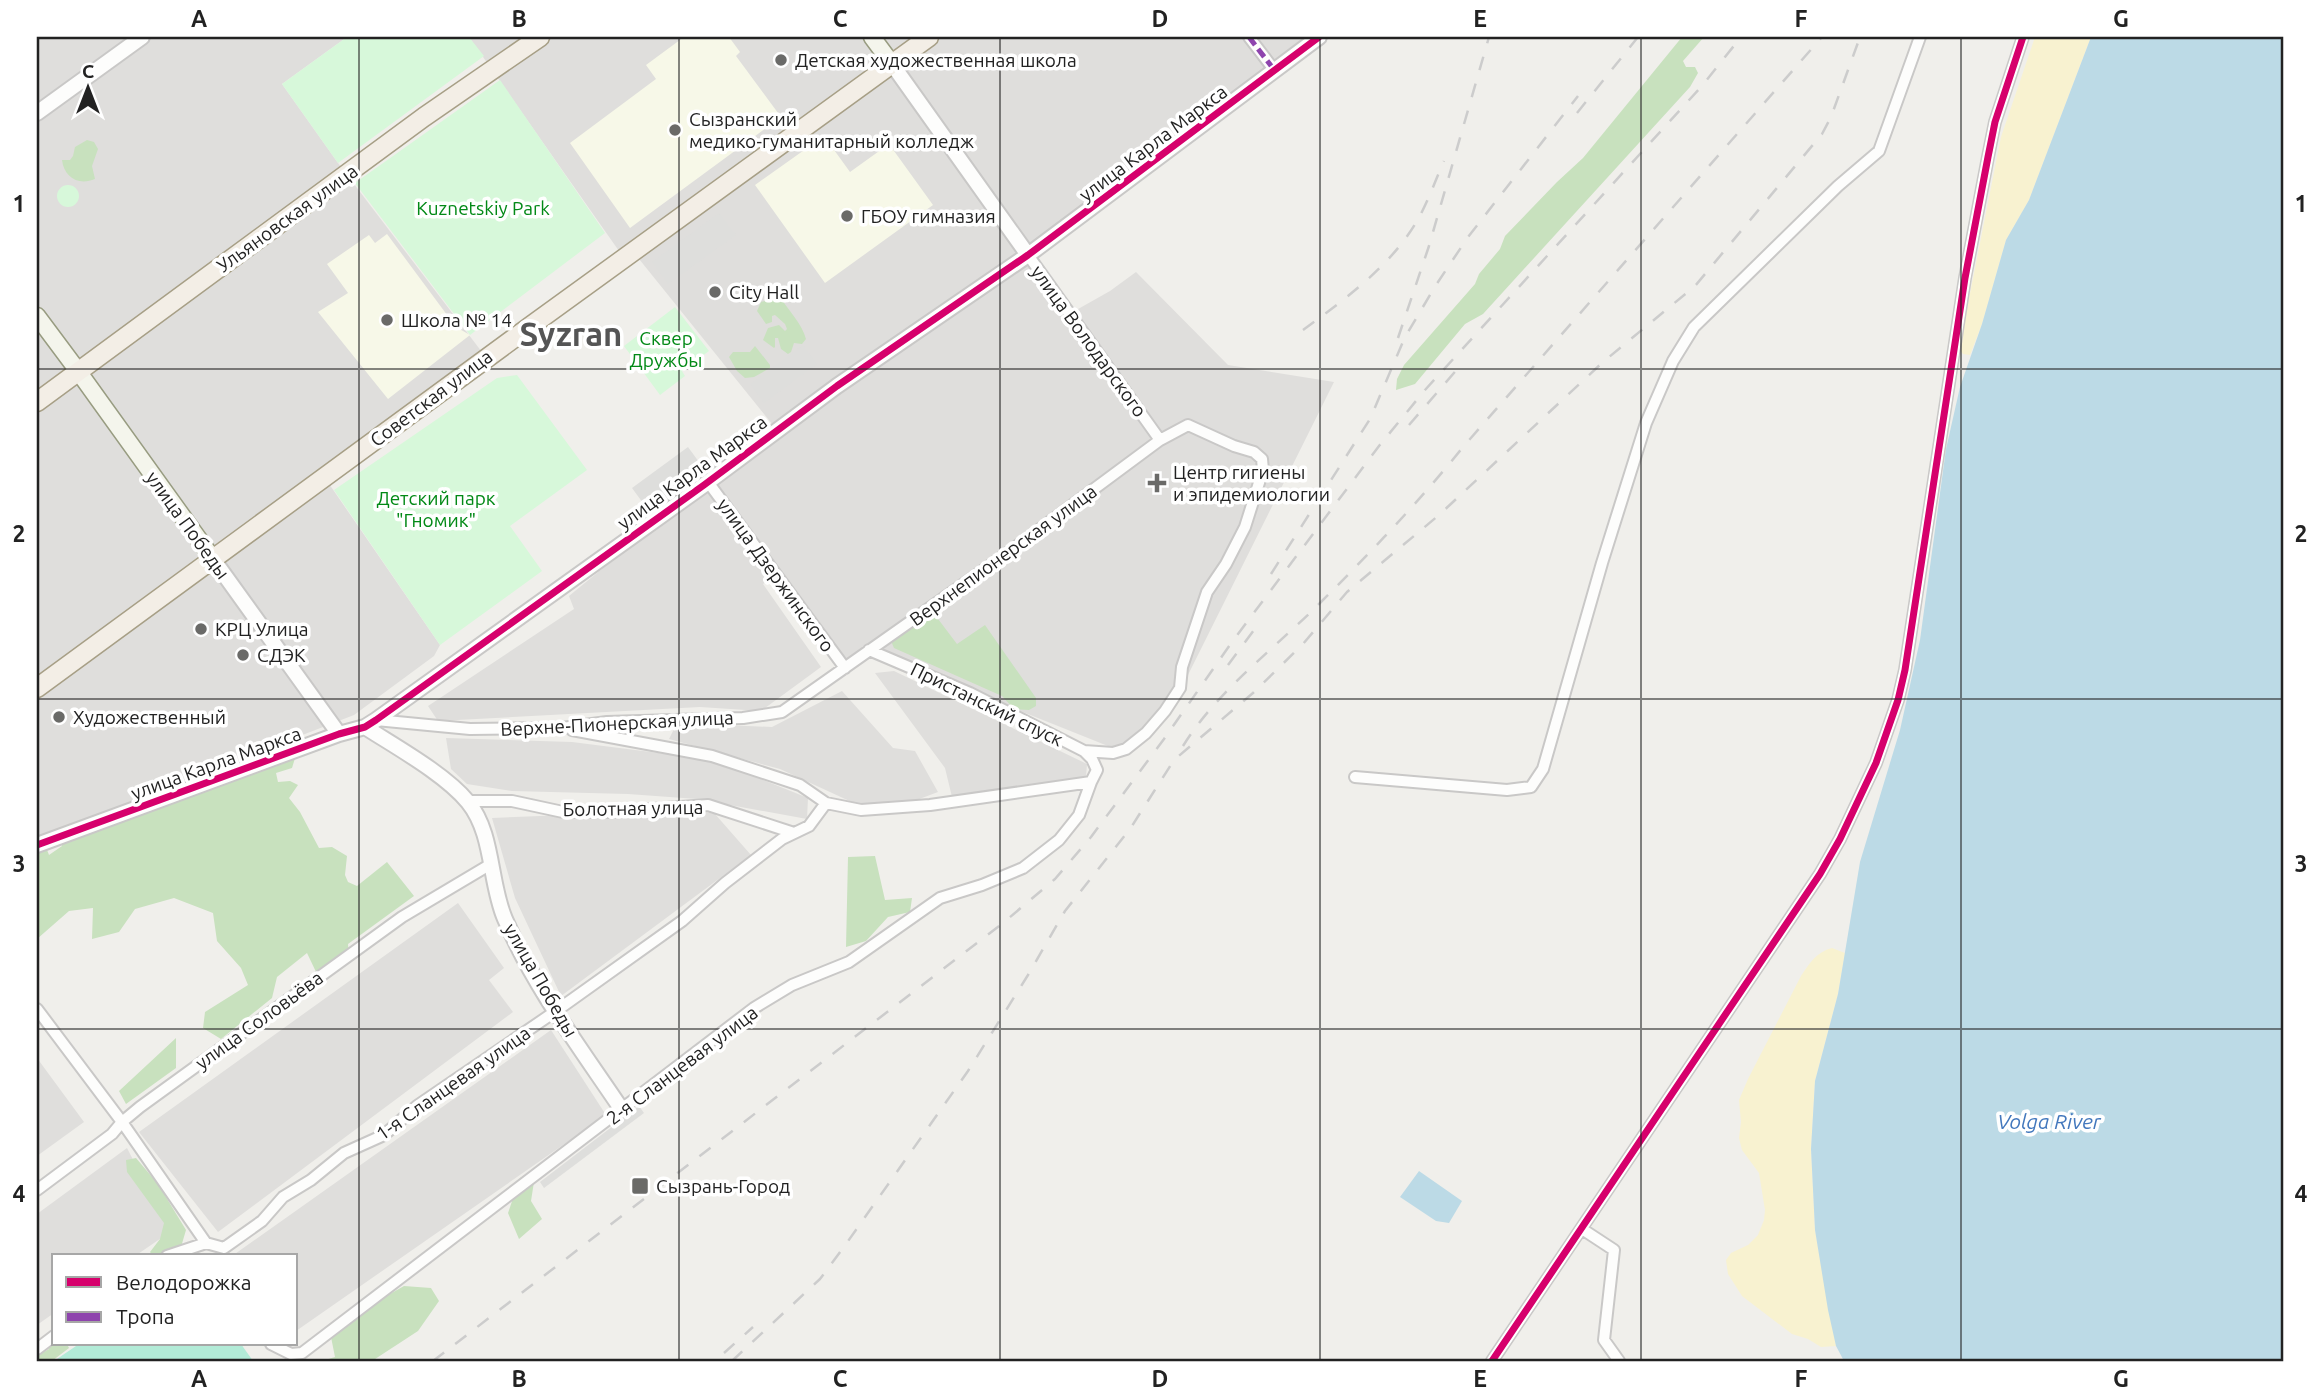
<svg xmlns="http://www.w3.org/2000/svg" width="2320" height="1398" font-family="Ubuntu,sans-serif">
<rect width="100%" height="100%" fill="#f0efeb"/>
<path fill="#dfdedc" d="M37 37H347L282 84 338 163 488 360 325 478 440 645 434 656 354 715 37 838Z
M469 37H1325L1028 255 1071 313 1110 291 1136 272 1228 365 1334 382 1183 685 1123 752 877 654 845 668 710 489 777 430 635 254 626 261Z
M704 485 771 578 763 584 821 667 761 711 700 707 438 721 428 706 574 609 569 596Z
M894 671 1087 764 1086 777 952 797 945 768 875 673Z
M842 691 893 748 915 751 938 792 914 801 856 804 780 769 669 739 677 723 772 727Z
M446 738 572 742 714 760 808 798 807 819 697 799 628 794 512 791 467 784 451 769Z
M695 810 715 814 751 855 561 996 515 898 492 818Z
M458 903 504 968 489 980 513 1012 218 1232 139 1132Z
M551 1030 606 1115 296 1331V1256H232Z
M37 1058 84 1122 37 1156Z
M127 1148 170 1232 135 1256H54V1313L37 1325V1214Z"/>
<path fill="#f7f8e8" d="M684 37H729L740 52 736 56 781 117 630 228 570 143 656 79 646 65Z
M824 136 850 172 889 144 933 205 825 283 755 185Z
M387 234 456 327 470 335 388 399 318 312 348 293 327 264 369 235 375 243Z"/>
<path fill="#dededc" d="M719 213 736 235 668 284 652 262Z
M803 345 817 364 764 403 750 384Z
M688 447 707 473 651 514 632 488Z
M639 1106 644 1113 544 1188 540 1182Z"/>
<path fill="#c8e1be" d="M1682 37H1704L1683 61 1686 67H1695L1698 73 1690 87 1483 314 1465 324 1415 384 1396 390 1397 379 1404 365 1475 284 1479 274 1500 249 1505 236 1557 182 1583 158Z
M87 140 94 142 98 149 92 166 95 179C78 186 64 177 62 160H70L73 156 75 147Z
M778 298 782 300C790 312 802 324 806 339L802 344 794 343 791 352 788 354 781 349 778 338H775V347L774 348 763 340 768 328 779 325 785 331 787 329 785 324 775 315 772 316V322L766 324 757 311 761 302Z
M755 346 770 365V368L754 377 745 378 737 371 729 357 733 352H750Z
M932 611 957 644 985 625 1036 698V706L1029 710 1014 709 1002 696 894 648 891 641Z
M280 744 296 755 292 768 276 773 278 782 290 781 298 785 289 798 300 812 319 848 332 847 347 856 345 875 348 882 357 886 387 862 414 896 348 944 349 956 317 974 307 953 277 977 272 998 221 1039 203 1028 205 1012 248 985 241 968 217 941 213 913 174 898 135 909 119 932 92 939 93 908 69 911 37 939V845L44 842 49 855 62 846 60 833 109 810 122 814 189 785 191 779Z
M875 856 885 900 912 898 910 912 888 917 866 941 846 947 848 857Z
M176 1038V1068L126 1104 119 1091Z
M136 1158 158 1184 186 1230 181 1247 174 1256 169 1248 159 1256H153L150 1252 160 1239 164 1223 127 1172 126 1160Z
M536 1169 531 1201 542 1219 519 1239 508 1213 520 1178Z
M404 1286 431 1288 439 1301 418 1331 372 1361H322L335 1357 331 1337 367 1307Z
M49 1336H54V1344H67L69 1348 52 1361H37V1356L49 1349Z"/>
<path fill="#f8f2d0" d="M2035 37H2091L2029 200 2006 240 1982 324 1970 355 1963 354 1959 349 2001 137Z
M1832 948 1845 953 1838 994 1815 1081 1811 1149 1815 1230 1836 1346 1821 1347 1808 1339 1792 1334 1742 1296 1728 1274 1726 1260 1731 1253 1748 1245 1758 1235 1764 1220 1765 1210 1759 1173 1742 1150 1739 1138 1741 1122 1739 1100 1748 1079 1801 976C1809 964 1816 952 1832 948Z"/>
<path fill="#d7f8da" d="M347 37H469L484 56 338 163 282 84Z
M500 80 605 233 470 335 355 183Z
M57 196a11 11 0 1 1 22 0a11 11 0 1 1-22 0Z
M675 307 709 351 682 371 685 376 660 395 624 346Z
M517 375 587 470 510 526 542 571 440 645 334 490 497 378Z"/>
<path fill="#b2ebd7" d="M79 1344H241L253 1361H54Z"/>
<path fill="#bcdae6" d="M2091 37H2283V1361H1844L1836 1346 1828 1310 1815 1230 1811 1149 1815 1081 1838 994 1860 862 1900 730 1920 640 1946 449 1960 387 1982 324 2006 240 2029 200Z
M1419 1171 1462 1201 1449 1223 1436 1221 1400 1197Z"/>
<g fill="none" stroke-linecap="round" stroke-linejoin="round">
<defs>
<path id="minor" d="M1249 37 1275 71
M1028 255 1160 440
M708 482 845 668
M376 720 470 729 562 728 607 722 743 718 782 712 1009 552 1160 440 1188 425 1234 446 1254 452 1262 459 1263 470 1245 527 1226 564 1207 592 1182 667 1180 688 1165 711 1146 733 1126 749 1113 753 1084 751
M572 730 712 756 800 785 826 803 861 810 930 805 1091 782 1097 770 1092 759 1084 751 970 693 869 650
M1355 777 1507 790 1531 787 1543 769 1602 563 1646 423 1673 361 1694 327 1838 186 1879 151 1920 37
M468 801H512L563 812H612L708 805 794 833
M37 1009 122 1122 206 1243
M37 1190 112 1134 122 1122 140 1107 402 917 491 864
M1582 1229 1614 1250 1604 1340 1619 1361
M167 1256 206 1243 224 1248 262 1221 283 1197 311 1180 344 1153 384 1135 417 1106 556 1011 682 921 725 883 782 839 809 826 826 803
M271 1344 291 1354 302 1353 754 1008 792 985 849 962 940 898 982 885 1023 868 1059 840 1079 815 1091 782
M37 1349 54 1336
M1492 1361 1820 874 1840 839 1876 763 1898 700 1905 670 1965 278 1988 157 1995 122 2023 37"/>
<path id="tertiary" d="M892 64 1028 255
M37 113 142 37
M213 559 339 734
M365 727C396 747 445 774 468 802 494 834 489 882 505 919 534 987 581 1049 622 1110
M37 845 339 734 365 727 376 720 704 485 837 386 1028 255 1319 37"/>
<path id="secondary" d="M872 37 892 64
M37 316 78 371 213 559"/>
<path id="primary" d="M37 402 424 117 540 37
M37 688C334 470 630 252 929 37"/>
</defs>
<use href="#minor" stroke="#c9c8c7" stroke-width="14"/>
<use href="#tertiary" stroke="#c9c8c7" stroke-width="18"/>
<use href="#secondary" stroke="#989c81" stroke-width="19"/>
<use href="#primary" stroke="#a79f86" stroke-width="21"/>
<use href="#minor" stroke="#fdfdfc" stroke-width="10"/>
<use href="#tertiary" stroke="#fdfdfc" stroke-width="14"/>
<use href="#secondary" stroke="#f4f5ec" stroke-width="16"/>
<use href="#primary" stroke="#f3eee6" stroke-width="18"/>
<path stroke="#ccc" stroke-width="2.5" stroke-dasharray="14 14" stroke-linecap="butt" d="M1577 113 1638 37
M1303 330C1345 299 1390 267 1417 221 1428 202 1435 181 1444 161
M1398 338 1429 246 1489 37
M1409 425 1460 366
M1271 574 1370 419 1405 337 1436 285 1468 237 1578 96
M1228 665 1257 626
M1183 746C1218 690 1273 650 1319 604 1369 554 1419 502 1463 447L1822 37
M724 1353 753 1327
M433 1361 1003 923 1055 879 1091 837 1164 739 1232 642 1379 446 1425 390 1701 87 1741 37
M732 1361 820 1279 846 1244 968 1071 1028 975 1065 911 1130 829 1174 760 1253 693 1303 644 1347 592 1439 515 1603 362 1695 286 1822 134 1831 117 1860 37"/>
<path stroke="#8e44ad" stroke-width="5" stroke-dasharray="10 5" stroke-linecap="butt" d="M1249 37 1275 71"/>
<defs>
<path id="cycleway" d="M37 845 339 734 365 727 376 720 704 485 837 386 1028 255 1319 37
M1492 1361 1820 874 1840 839 1876 763 1898 700 1905 670 1965 278 1988 157 1995 122 2023 37"/>
</defs>
<use href="#cycleway" stroke="#fff" stroke-width="11"/>
<use href="#cycleway" stroke="#d6006c" stroke-width="7"/>
</g>
<path fill="none" stroke="#222" stroke-width="2" stroke-opacity="0.55" d="M359 37V1361M679 37V1361M1000 37V1361M1320 37V1361M1641 37V1361M1961 37V1361M37 369H2283M37 699H2283M37 1029H2283"/>
<g fill="#6a6a68" stroke="#fff" stroke-width="2.5">
<circle cx="781" cy="60" r="7"/>
<circle cx="675" cy="130" r="7"/>
<circle cx="847" cy="216" r="7"/>
<circle cx="715" cy="292" r="7"/>
<circle cx="387" cy="320" r="7"/>
<path d="M1153.5 472.5h7v7h7v7h-7v7h-7v-7h-7v-7h7z"/>
<circle cx="201" cy="629" r="7"/>
<circle cx="243" cy="655" r="7"/>
<circle cx="59" cy="717" r="7"/>
<rect x="631" y="1177" width="18" height="18" rx="3.5"/>
</g>
<g text-anchor="middle" stroke-width="7" stroke-linejoin="round" paint-order="stroke">
<g font-size="19" fill="#222" stroke="#fff" text-anchor="start">
<text x="795" y="67">Детская художественная школа</text>
<text x="689" y="126">Сызранский<tspan x="689" dy="22">медико-гуманитарный колледж</tspan></text>
<text x="861" y="223">ГБОУ гимназия</text>
<text x="729" y="299">City Hall</text>
<text x="401" y="327">Школа № 14</text>
<text x="1173" y="479">Центр гигиены<tspan x="1173" dy="22">и эпидемиологии</tspan></text>
<text x="215" y="636">КРЦ Улица</text>
<text x="257" y="662">СДЭК</text>
<text x="73" y="724">Художественный</text>
<text x="656" y="1193">Сызрань-Город</text>
</g>
<g font-size="19" fill="#222" stroke="#fff">
<text transform="translate(1153 143) rotate(-37)" y="7">улица Карла Маркса</text>
<text transform="translate(287 218) rotate(-36)" y="7">Ульяновская улица</text>
<text transform="translate(1089 341) rotate(54)" y="7">улица Володарского</text>
<text transform="translate(431 398) rotate(-37)" y="7">Советская улица</text>
<text transform="translate(692 472) rotate(-36)" y="7">улица Карла Маркса</text>
<text transform="translate(188 525) rotate(54)" y="7">улица Победы</text>
<text transform="translate(1003 555) rotate(-36)" y="7">Верхнепионерская улица</text>
<text transform="translate(776 575) rotate(54)" y="7">улица Дзержинского</text>
<text transform="translate(987 704) rotate(26)" y="7">Пристанский спуск</text>
<text transform="translate(617 723) rotate(-3)" y="7">Верхне-Пионерская улица</text>
<text transform="translate(216 763) rotate(-20)" y="7">улица Карла Маркса</text>
<text transform="translate(633 808) rotate(-1)" y="7">Болотная улица</text>
<text transform="translate(541 980) rotate(60)" y="7">улица Победы</text>
<text transform="translate(259 1020) rotate(-36)" y="7">улица Соловьёва</text>
<text transform="translate(682 1065) rotate(-37)" y="7">2-я Сланцевая улица</text>
<text transform="translate(453 1083) rotate(-35)" y="7">1-я Сланцевая улица</text>
</g>
<g font-size="19" fill="#028916" stroke="#fff">
<text x="483" y="215">Kuznetskiy Park</text>
<text x="666" y="345">Сквер<tspan x="666" dy="22">Дружбы</tspan></text>
<text x="436" y="505">Детский парк<tspan x="436" dy="22">"Гномик"</tspan></text>
</g>
<g font-size="21" font-style="italic" fill="#4378bd" stroke="#fff">
<text x="2049" y="1129">Volga River</text>
</g>
<g font-size="33" font-weight="bold" fill="#555" stroke="#fff">
<text x="571" y="346">Syzran</text>
</g>
</g>
<rect width="2320" height="1398" fill="none" stroke="#ffffff" stroke-width="77"/>
<rect x="52" y="1254" width="245" height="91" fill="#ffffff" stroke="#a7a7a7" stroke-width="2"/>
<rect x="66" y="1277" width="35" height="10" fill="#d6006c" stroke="#a7a7a7" stroke-width="2"/>
<text x="116" y="1290" font-size="21" fill="#222222">Велодорожка</text>
<rect x="66" y="1312" width="35" height="10" fill="#8e44ad" stroke="#a7a7a7" stroke-width="2"/>
<text x="116" y="1324" font-size="21" fill="#222222">Тропа</text>
<g transform="translate(88 88)" stroke="#ffffff" stroke-width="5" paint-order="stroke">
<path d="M0-5L12 26L0 18L-12 26Z" fill="#222222"/>
<text y="-10" font-size="19" font-weight="bold" text-anchor="middle" fill="#222222">С</text>
</g>
<rect x="38" y="38" width="2244" height="1322" fill="none" stroke="#222" stroke-width="2.5"/>
<g font-size="23" text-anchor="middle" font-weight="bold" fill="#222">
<text x="199" y="27">A</text>
<text x="519" y="27">B</text>
<text x="840" y="27">C</text>
<text x="1160" y="27">D</text>
<text x="1480" y="27">E</text>
<text x="1801" y="27">F</text>
<text x="2121" y="27">G</text>
<text x="19" y="212">1</text>
<text x="2301" y="212">1</text>
<text x="19" y="542">2</text>
<text x="2301" y="542">2</text>
<text x="19" y="872">3</text>
<text x="2301" y="872">3</text>
<text x="19" y="1202">4</text>
<text x="2301" y="1202">4</text>
<text x="199" y="1387">A</text>
<text x="519" y="1387">B</text>
<text x="840" y="1387">C</text>
<text x="1160" y="1387">D</text>
<text x="1480" y="1387">E</text>
<text x="1801" y="1387">F</text>
<text x="2121" y="1387">G</text>
</g>
</svg>
